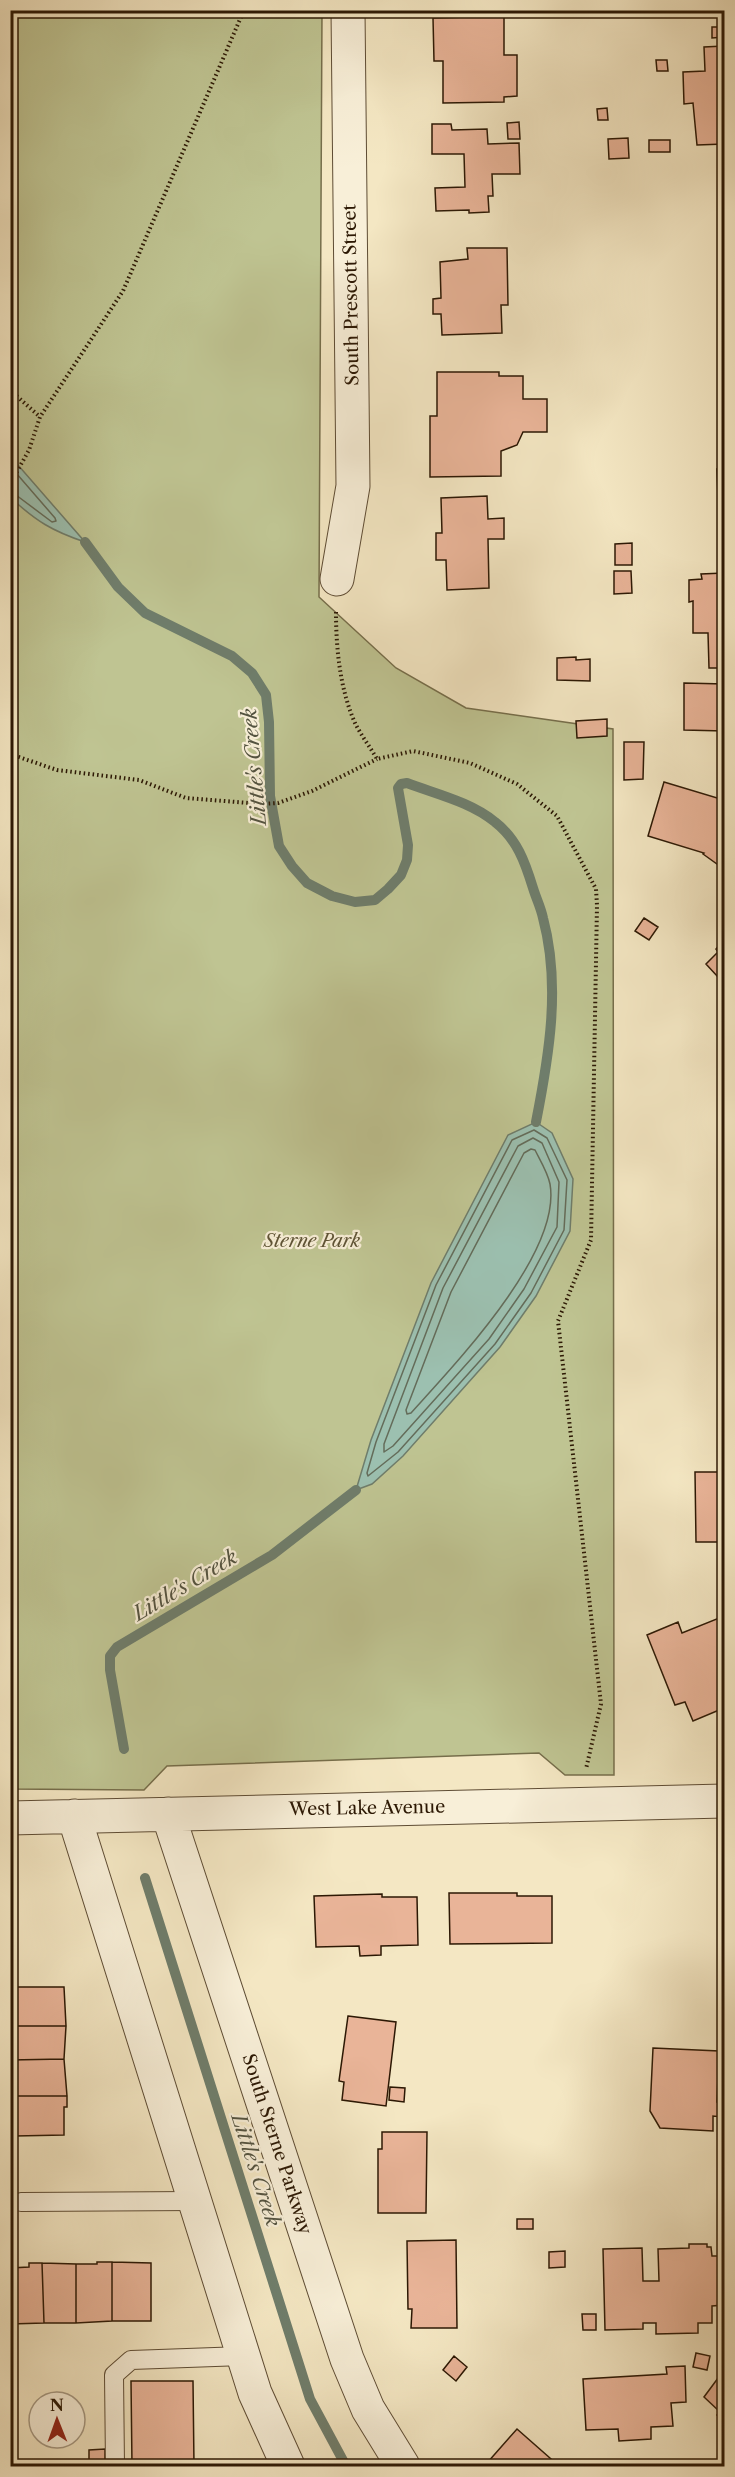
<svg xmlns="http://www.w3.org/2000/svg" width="735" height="2477" font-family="'Libre Caslon Text',serif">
<rect width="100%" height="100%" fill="#f4e7c3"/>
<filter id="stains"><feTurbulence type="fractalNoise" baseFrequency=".00333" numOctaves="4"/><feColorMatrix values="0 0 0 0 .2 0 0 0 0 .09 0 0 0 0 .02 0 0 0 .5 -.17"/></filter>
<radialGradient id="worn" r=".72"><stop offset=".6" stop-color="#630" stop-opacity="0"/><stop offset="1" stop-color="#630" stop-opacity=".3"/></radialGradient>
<path fill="#bfc492" stroke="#766e4b" stroke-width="1.5" d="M11 11H322L319 597 396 668 466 708 613 729 614 1775H565L539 1753 167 1766 144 1790 11 1789Z"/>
<path fill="#9cc0b0" stroke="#6f7d6b" stroke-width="1.5" d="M11 457 85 542C52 531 36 521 11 498Z
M536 1122 552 1133 573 1179 570 1231 536 1296 500 1347 403 1456 372 1484 356 1490 371 1440 431 1283 508 1135Z"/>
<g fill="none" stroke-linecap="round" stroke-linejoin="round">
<path stroke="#646c5a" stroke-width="1.5" d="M10 466 55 518 56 521 52 522 16 495 10 494
M534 1130 547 1138 567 1180 564 1230 531 1293 495 1344 398 1452 368 1476 367 1473 376 1442 436 1285 512 1140Z
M533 1138 542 1143 559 1182 557 1227 524 1289 489 1339 393 1446 384 1452V1444L443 1288 518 1146Z
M531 1149 535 1150C540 1160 548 1173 550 1184 562 1253 455 1364 411 1413L407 1414 406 1410 451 1292 524 1153Z"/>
<path stroke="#6f7d6b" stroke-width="10" d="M85 542 118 587 145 613 232 656 252 673 266 695 269 722 270 796 279 846 292 866 307 883 332 896 355 902 375 900 388 889 401 875 407 860 408 845 398 788 401 784 407 783C436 794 471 802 495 822 517 839 525 862 533 888 536 898 541 908 543 918 561 985 549 1056 536 1122
M124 1749 110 1670V1656L117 1647 272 1555 356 1490
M145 1878 310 2399 346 2466"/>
</g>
<path fill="#e9b498" stroke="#2c1804" stroke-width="1.5" d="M504 16V55H517V96L504 97V102L443 103V61H434L433 18Z
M712 27H724V37L712 38Z
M724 46V144L697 145 693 103 684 104 683 72 705 71 704 47Z
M656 60H667L668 71H657Z
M607 108 608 120H598L597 109Z
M519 122 520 139H508L507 123Z
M432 124H451L452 130 487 129 488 144 519 143 520 174H492L493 196H488L489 212 469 213V210L436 211 435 188 465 187 464 154H432Z
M628 138 629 158 609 159 608 139Z
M649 140H670V152H649Z
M720 199H724V235H720Z
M467 248H507L508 305H501L502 333 442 335 441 314H433V299L441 298 440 262 468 259Z
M437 372H499V376H523V399H547V432H523L517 445 501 451V476L430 477V416H437Z
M724 468V497L718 498 717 469Z
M487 496 488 519 504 518V539H488L489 588 447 590 446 560H436V533H442L441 498Z
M632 543V565H615V544Z
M614 571H631L632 593 614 594Z
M724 573V668H709L708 633H693V601L689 602V580L702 579 701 574Z
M576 657V660L590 659V681L557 680V658Z
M684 683 724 684V731L684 730Z
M607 719V736L577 738 576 721Z
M624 742H644L643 779 624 780Z
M664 782 724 800V869L703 854 704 853 648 836Z
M644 918 658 927 649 940 635 931Z
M724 940V1008L719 1009 718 977 706 964 718 952 716 949Z
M720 1468H724V1583H720V1542H696L695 1472H720Z
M724 1616V1708L693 1721 685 1702 675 1705 647 1635 678 1622 682 1633Z
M449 1893H517V1896H552V1943L450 1944Z
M382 1894V1897H417L418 1945 381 1946V1955L360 1956 359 1946 316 1947 314 1896Z
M10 1987H64L66 2026H10Z
M348 2016 396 2022 386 2106 342 2100 344 2082 339 2081Z
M10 2026H66L64 2059 10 2060Z
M653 2048 719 2051 717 2102H723L722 2117 713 2116V2131L660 2128 650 2111Z
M64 2059 67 2096H10V2060Z
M390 2087 405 2088 404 2102 389 2100Z
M10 2096H67V2107H64V2135L15 2136V2133H10Z
M382 2132H427L426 2213H378V2149H382Z
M517 2219H533V2229H517Z
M456 2240 457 2328H411L412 2309H408L407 2241Z
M689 2244H707V2247H711L712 2256H724V2305L712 2306V2323H698V2333L656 2334V2323H643V2329L605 2330 603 2249 642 2248 643 2281H659L658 2249 689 2248Z
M565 2251V2267L549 2268V2252Z
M97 2262H112V2321L76 2323V2264H97Z
M112 2262 151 2263V2321H112Z
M29 2263H42L44 2323 10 2324V2268L29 2267Z
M42 2263 76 2264V2323H44Z
M582 2314H596V2330H583Z
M696 2353 710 2356 707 2370 693 2367Z
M454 2356 467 2367 456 2381 443 2370Z
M685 2366 686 2402 671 2403 673 2426 651 2427V2439L619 2441 618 2429 586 2430 583 2379 667 2374 666 2367Z
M724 2370V2422L717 2415 720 2412 704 2397Z
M131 2381H193L194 2466H132Z
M517 2429 559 2466H490L487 2463Z
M105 2449V2466H89V2450Z"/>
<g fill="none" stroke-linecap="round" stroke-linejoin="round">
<defs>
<path id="lane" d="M21 2202 195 2201
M115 2466 114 2375 131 2360 243 2356"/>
<path id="street" d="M337 579 353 486 348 10
M168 1814 347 2359 368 2409 403 2466
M74 1816 255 2393 288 2466
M10 1818 724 1801"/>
</defs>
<use href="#lane" stroke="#5e4c34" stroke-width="20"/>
<use href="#street" stroke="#5e4c34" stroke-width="35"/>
<path stroke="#2c1804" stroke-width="4" stroke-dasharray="1.5 3" stroke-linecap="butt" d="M10 390 40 417
M10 484 29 450 40 417 123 291 244 10
M336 612C336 649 340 689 355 723 361 735 370 747 377 759L413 751 470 763 517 784 557 816 596 889 597 905 591 1240 558 1321 601 1704 586 1769
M10 754 57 770 139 780 186 798 262 804 278 803 312 791 377 759"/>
<use href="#lane" stroke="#f8efd8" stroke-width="18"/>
<use href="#street" stroke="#f8efd8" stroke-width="33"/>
</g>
<g text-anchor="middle" stroke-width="4.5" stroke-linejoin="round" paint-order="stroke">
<g font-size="18" fill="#2c1804" stroke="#f8efd8">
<text transform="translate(351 295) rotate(-91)" y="6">South Prescott Street</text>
<text transform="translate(367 1808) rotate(-1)" y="6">West Lake Avenue</text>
<text transform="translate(277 2144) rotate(72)" y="6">South Sterne Parkway</text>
</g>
<g font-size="18" font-style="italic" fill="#5f5436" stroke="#f8efd8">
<text x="312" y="1247">Sterne Park</text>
</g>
<g font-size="20" font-style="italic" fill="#535340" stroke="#f8efd8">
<text transform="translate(254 767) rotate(-95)" y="7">Little's Creek</text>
<text transform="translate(185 1585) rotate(-31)" y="7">Little's Creek</text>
<text transform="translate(256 2170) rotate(72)" y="7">Little's Creek</text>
</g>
</g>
<rect width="735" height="2477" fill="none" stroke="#f4e7c3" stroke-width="36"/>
<rect x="12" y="12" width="711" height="2453" fill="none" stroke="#2c1804" stroke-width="3"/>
<rect x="18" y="18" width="699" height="2441" fill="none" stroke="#2c1804" stroke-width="1.5"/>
<g transform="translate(57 2420) rotate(359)"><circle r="28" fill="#f8efd8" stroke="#a69983" stroke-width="1.5"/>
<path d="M0-4.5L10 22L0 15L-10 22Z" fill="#8f2418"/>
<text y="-9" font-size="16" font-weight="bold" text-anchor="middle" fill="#2c1804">N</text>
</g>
<rect width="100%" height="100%" filter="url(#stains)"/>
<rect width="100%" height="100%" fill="url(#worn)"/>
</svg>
